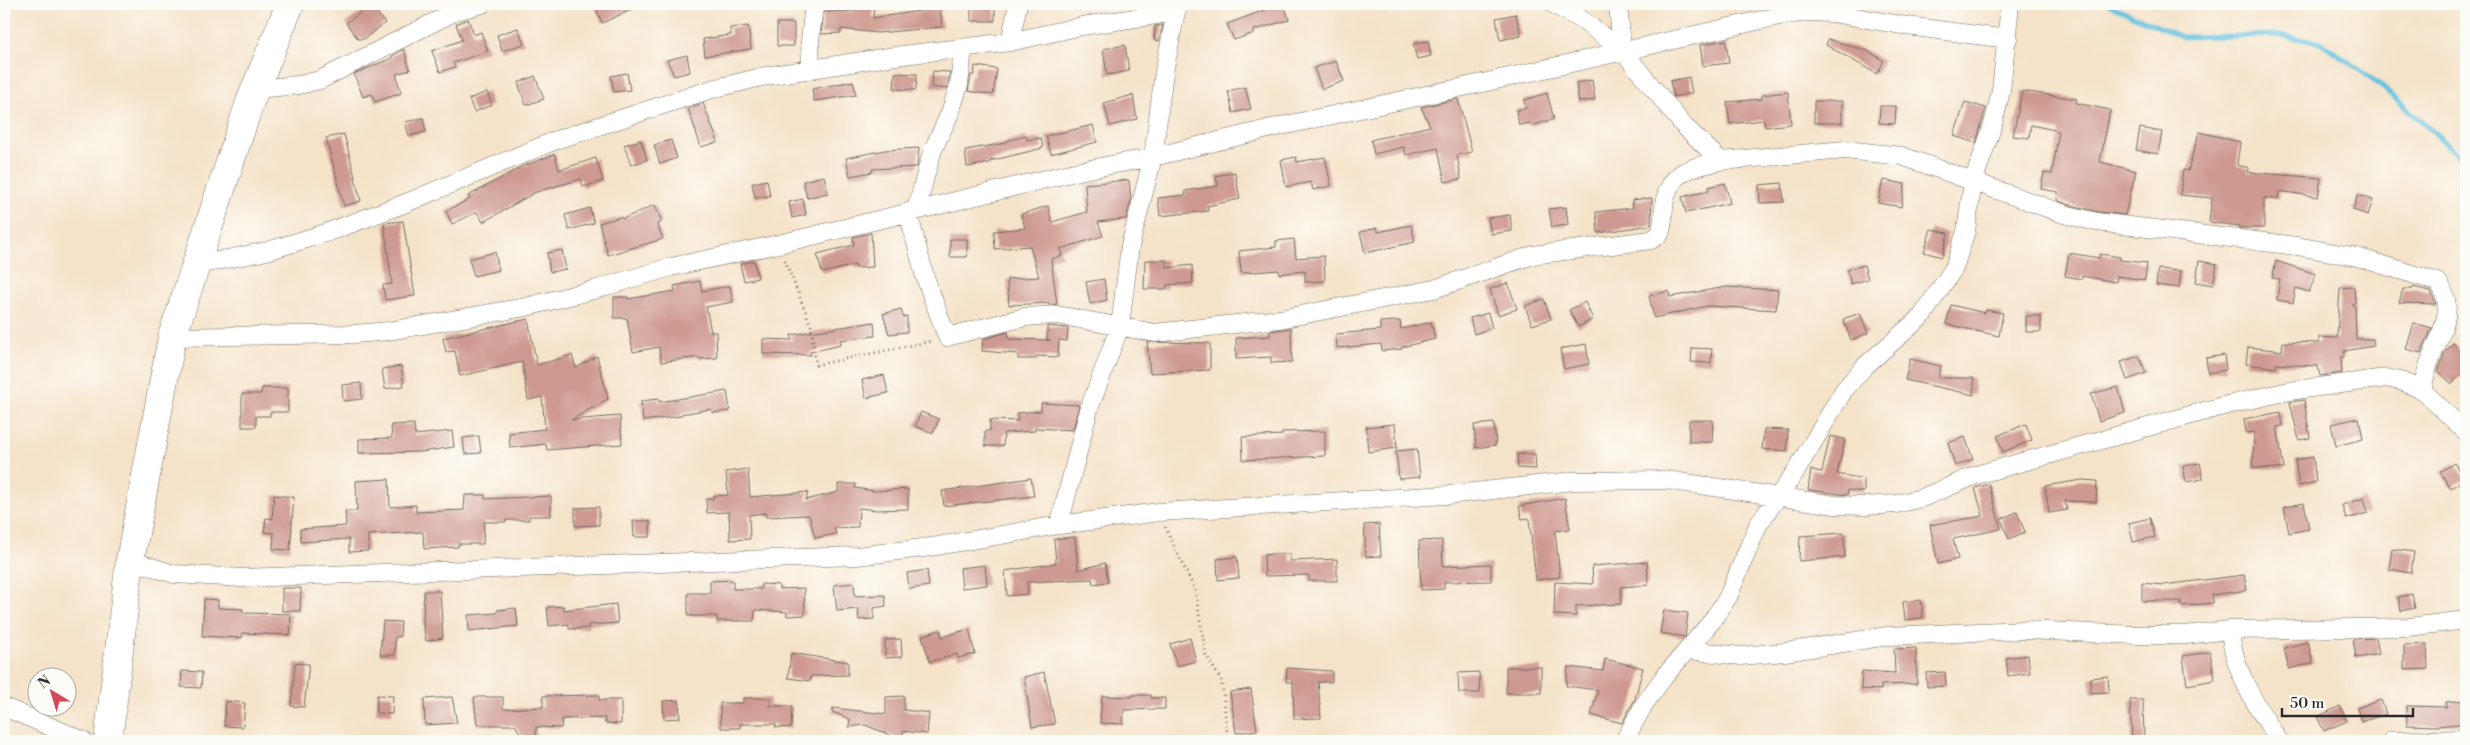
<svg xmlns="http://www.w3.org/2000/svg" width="2470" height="745" font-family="'Libre Bodoni',serif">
<rect width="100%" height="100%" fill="#fdfcf7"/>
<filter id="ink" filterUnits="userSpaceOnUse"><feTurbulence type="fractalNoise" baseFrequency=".02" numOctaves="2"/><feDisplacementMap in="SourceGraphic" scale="10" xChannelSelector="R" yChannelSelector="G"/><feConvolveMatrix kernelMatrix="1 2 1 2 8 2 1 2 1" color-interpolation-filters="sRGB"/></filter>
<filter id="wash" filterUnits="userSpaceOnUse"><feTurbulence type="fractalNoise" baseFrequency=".0096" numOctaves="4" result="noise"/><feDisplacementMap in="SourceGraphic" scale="20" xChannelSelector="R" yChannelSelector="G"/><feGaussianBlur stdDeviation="1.12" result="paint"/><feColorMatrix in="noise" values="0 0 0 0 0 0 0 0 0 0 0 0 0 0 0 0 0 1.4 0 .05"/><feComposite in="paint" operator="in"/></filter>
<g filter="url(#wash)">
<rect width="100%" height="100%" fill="#f5e3c9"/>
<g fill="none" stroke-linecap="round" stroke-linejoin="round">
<path stroke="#61c1df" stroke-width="5" d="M2107 4 2182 37 2279 35 2322 43 2375 81 2453 149 2466 167"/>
</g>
<g id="blocks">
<path fill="#ce9990" d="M594 4H644L602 23Z
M856 4H874L873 18 940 8 942 27 878 33 841 29V33L821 34 824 12 856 11Z
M971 4H995V21H971Z
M1281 4H1284L1289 20 1254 30V33L1234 40 1227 24Z
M371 5 385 23 364 39H358L346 23Z
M1516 14 1521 36 1500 40 1496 18Z
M468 19 474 35 481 32 488 51 453 63 455 67 440 72 432 51 462 40 456 24Z
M777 23H794V46H777Z
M1163 25 1159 41 1154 40 1155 26Z
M748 26 751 49 705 56 703 39 731 35 730 28Z
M518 28 524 44 502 51 497 35Z
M1828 39 1868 51 1884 61 1877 74 1826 45Z
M1726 40 1729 63 1703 66 1700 45Z
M1428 41 1431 56 1417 59 1413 44Z
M1125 45 1129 71 1107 75 1103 49Z
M404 49 410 70 396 74 401 93 375 102 372 94 363 97 354 74 392 58V56Z
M687 55 690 72 674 76 667 60Z
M1336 61 1344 81 1322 89 1314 68Z
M975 66 997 69 993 95 968 91 971 75H974Z
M933 71 950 72 947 89 931 87Z
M627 73 630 90 614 92 611 76Z
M895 73 917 74 916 90 894 89Z
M535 76 544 99 526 105 518 83Z
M1689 77 1692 93 1674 97 1670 81Z
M1592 80 1595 100 1579 102 1576 83Z
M853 81 856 95 814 101 812 89Z
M1245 87 1251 109 1233 113 1228 91Z
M2022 91 2077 99 2076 103 2110 110 2100 162 2136 171 2125 215 2099 212 2067 204 2057 200 2058 192 2041 189 2044 173 2052 174 2059 131 2031 125 2029 138 2013 136Z
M487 92 492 105 474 112 469 99Z
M1788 92 1791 124 1765 127 1764 120 1730 124 1727 102 1762 99V95Z
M1547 93 1554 119 1531 126 1530 123 1519 125 1516 110 1526 108 1524 100Z
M1133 95 1137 119 1110 126 1104 103Z
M1458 99 1472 152 1457 155 1461 179 1445 182 1438 148 1406 155 1404 147 1374 154 1371 140 1430 126 1421 107Z
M1814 101H1842V123H1814Z
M1965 102 1986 108 1976 143 1954 136Z
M703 103 718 142 701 147 688 108Z
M1880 106H1896L1895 124 1879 123Z
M423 118 426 132 409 136 405 122Z
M1093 125 1097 142 1051 154 1046 136Z
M2140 128 2162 132 2158 154 2136 150Z
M2199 132 2240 142 2237 165 2249 168 2248 172 2321 178 2318 197 2279 191 2278 199 2264 198V228H2239V226L2209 222 2212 198 2180 195 2183 170 2188 171Z
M344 134 361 201 344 206 326 138Z
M1026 136 1027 140 1041 138 1043 148 990 161V163L967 167 965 150 1006 143V141Z
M641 140 647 160 631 165 624 145Z
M671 140 677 158 660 164 654 145Z
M919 148 917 167 872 169 873 172 850 176 846 158 885 150Z
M555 154 559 170 596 158 603 181 583 187 581 179 536 192 483 222 477 212 452 224 446 211 470 199 468 196 523 166Z
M1296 157 1297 162 1325 157 1331 186 1313 190 1311 182 1286 187 1281 160Z
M1235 172 1240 199 1207 206 1208 211 1160 216 1158 198 1186 195 1185 191 1218 186 1216 176Z
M824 176 828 193 807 198 803 181Z
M767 180 770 196 755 198 752 183Z
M1129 180 1131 200 1126 219 1098 222 1103 236 1060 249 1062 256 1051 259 1057 304 1048 305 1049 303 1009 305 1007 279 1039 277 1030 246 995 249 994 231 1025 228 1021 214 1048 206 1052 222 1087 212 1085 184Z
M1883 180 1905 184 1901 207 1878 203Z
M1725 183 1730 203 1686 213 1682 197 1709 191 1708 187Z
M1782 183 1784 202 1760 203 1759 185Z
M2358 195 2373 200 2368 215 2353 210Z
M1652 198 1651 225 1598 233 1596 212 1633 208 1632 200Z
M803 199 806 215 792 218 789 202Z
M655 205 662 222 657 224 663 239 608 255 599 223 621 217 622 219Z
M1566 207 1568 225 1552 227 1549 209Z
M590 208 594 223 569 230 565 215Z
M1510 215 1512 231 1491 234 1488 218Z
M403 221 415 296 385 300 383 285 392 284 384 223Z
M1411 225 1415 242 1365 253 1360 232 1377 228 1378 232Z
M1931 229 1948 233 1942 257 1924 252Z
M871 233 873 267 856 268 855 265 822 273 817 254 854 245 853 237Z
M950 239H967V257H950Z
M1294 239 1296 258 1324 256 1325 281 1305 282V271L1279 274V270L1241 273 1239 251 1276 247V241Z
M562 250 566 269 550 272 547 253Z
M495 252 499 270 474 276 469 259Z
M2069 253 2099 258 2100 254 2120 257V260L2147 263 2145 280 2117 276 2116 282 2082 276V279L2065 276Z
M1145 260H1167V268L1192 265 1193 283 1167 285 1166 289H1144Z
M754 261 758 278 744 281 740 264Z
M2199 261 2217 264 2213 285 2196 282Z
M2276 261 2316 274 2309 292 2296 288 2293 303 2277 300 2280 279 2272 278Z
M1864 265 1868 279 1851 284 1847 270Z
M2158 269 2181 271 2179 288 2156 285Z
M1104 279 1107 300 1090 304 1086 282Z
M700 281 702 291 730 286 733 302 706 307 711 332H716L717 358 699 359V357L661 362 659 347 633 352 627 318H614V297H628V299L675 291 674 286Z
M1508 283 1517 309 1498 315 1490 289Z
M1726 287 1778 290 1776 310 1707 306 1654 318 1649 296 1669 291 1670 297Z
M2354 287 2355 302 2352 305 2355 306 2356 339H2373L2374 346 2344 351V357H2341L2342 373 2320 376 2318 366 2276 364V368L2246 364 2248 347 2282 351 2283 342 2319 343V337L2337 338 2340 288Z
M2413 287 2431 291 2436 304 2399 303 2403 289H2413Z
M1544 299 1551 319 1532 325 1525 306Z
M1585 302 1593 319 1578 327 1569 310Z
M1951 305 1985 313 1986 310 2003 313 1999 336 1946 324Z
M901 309 903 317 907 316V332L889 334 883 314Z
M1488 313 1492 328 1474 334 1470 318Z
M1860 313 1868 333 1851 340 1843 319Z
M2026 316H2041V332H2026Z
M528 319 537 365 572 355 576 368 597 356 608 399 571 420 620 416 622 444 547 450 546 444 510 448 509 433 545 429 542 397 528 400 522 362 460 376 455 351 446 352 443 338Z
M1400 321 1401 329 1431 322 1435 339 1402 347V349L1382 351 1381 344 1337 348 1336 334 1380 330V322Z
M874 322 875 336 840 340 841 345 810 352 811 355 763 354V339L792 340 791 335Z
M2414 323 2432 328 2421 353 2406 349Z
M1047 326 1068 328 1067 341 1059 340 1058 357 1036 356V359H1018V354L982 351 983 339 1008 332 1009 339 1050 340H1047Z
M1291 328 1292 362 1271 363V357L1236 359V338L1270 336V331Z
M1147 342 1210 343V370L1150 373Z
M2453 343 2466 356V369L2452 384 2438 371 2445 352Z
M1586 344 1589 364 1564 369 1560 349Z
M1692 348 1712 349 1711 363 1691 362Z
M2224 355 2226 370 2208 373 2206 358Z
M2139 356 2146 373 2127 380 2121 362Z
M1910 359 1941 366 1938 378H1974V395L1905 380Z
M401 366 404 386 385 389 382 369Z
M884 375 888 393 866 398 862 380Z
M361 383 362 399 343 401 342 385Z
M2118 387 2125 413 2099 421 2091 394Z
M262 388H288V412H270V416H256V427H242V394H261Z
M727 391 730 411 712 413 711 409 681 414V416L643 421 641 401 658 399 659 402Z
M2304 400 2310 438 2299 440 2290 402Z
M1041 403 1079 405 1073 430 1035 428V431L1004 433 1003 446H985V431H990V420L1018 421 1017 413 1041 411Z
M921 412 939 419 933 433 915 426Z
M2281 412 2283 426 2277 427 2284 469 2253 468 2254 432 2246 433 2244 419Z
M2359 418 2363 439 2336 446 2331 424Z
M1689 420H1713L1712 442H1689Z
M1494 423 1496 445 1476 448 1474 425Z
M414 424 415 435 452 431 454 447 421 452 359 453V439L392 438 391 425Z
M1395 424 1397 448 1368 452 1366 427Z
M2026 424 2032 440 2003 452 1997 436Z
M1764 429 1788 430 1787 451 1762 449Z
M1325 431V456L1243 460 1242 437 1282 435V432Z
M479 436 481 453 465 454 463 438Z
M1830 436 1845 439 1837 474 1864 479V492L1848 490 1847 495 1808 490 1811 470 1822 472Z
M1965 437 1973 459 1955 466 1948 443Z
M1417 449 1420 477 1399 479 1396 451Z
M1517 454H1535L1536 469 1518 468Z
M2313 457 2316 482 2299 486 2295 460Z
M2200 463 2203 479 2186 482 2183 466Z
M2454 463 2465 479 2451 488 2440 472Z
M748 469 750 497 808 492 806 500 838 492V484H856L855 488 874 491 908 489V509L877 510 859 508 858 527 834 528 836 534 815 538 809 515 766 517 765 513 749 515 750 539 730 540 729 512 707 513 706 499H713V496L728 495 726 472Z
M1031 478 1034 496 944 506 942 491Z
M389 479 390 507 416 505V512L464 510 465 495H485V499L551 496V516H529V520H506V522H484L483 544H458V547L424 549 423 532 368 535V551L349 552V539L301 542 300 529 346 526 345 511H357L356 481Z
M2082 480 2097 481 2096 502 2065 501 2067 510 2049 513 2045 486Z
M1989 484 2001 529 1953 539 1958 559 1938 564 1930 525 1983 516 1975 488Z
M274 495 294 497 290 550 273 549 274 533 264 532 266 518 272 519Z
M1565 498 1570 529 1555 531 1560 577 1536 580 1529 518 1522 519 1519 506Z
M2364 498 2368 513 2346 519 2342 505Z
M2304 503 2309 529 2289 533 2284 507Z
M599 507V525L575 526V508Z
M2017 512 2025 532 2009 539 2001 519Z
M2150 518 2155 537 2133 542 2129 523Z
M633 521H650V537H634Z
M1379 524 1381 556 1366 557 1364 525Z
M1844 533 1845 557 1799 561 1800 536Z
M1075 537 1078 570 1105 563 1108 582 1093 584 1092 579 1027 582 1028 594 1007 596 1005 571 1056 563 1054 539Z
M1442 540 1443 566 1491 564V581L1444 582V589L1421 590 1419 541Z
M2392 549 2414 552 2411 573 2389 569Z
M1271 554H1290V561L1337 559V581H1309V575L1265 576 1264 555Z
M1237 557 1239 578 1218 580 1217 559Z
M1647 562 1648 585 1621 587V604L1576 606V616L1554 615 1555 582 1593 584 1592 566Z
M985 565 987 585 962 588 960 568Z
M927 570 929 586 909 589 907 573Z
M2244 575 2247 590 2212 595 2213 603 2181 606V601H2142V583L2163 585Z
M733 580V589H761V584L779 585V589L804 588 805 615 787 616V612L755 610 754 621H717V616H688V593H710V581Z
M854 583 855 596 885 595 886 606 874 608V619L859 620 858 609 837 611 834 585Z
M282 588H301L300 611H282Z
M424 591H440L443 638 426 641 423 624Z
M2412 594 2415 608 2401 611 2398 597Z
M204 599 218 600V608L243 609V613L291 614 290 635 242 633V638L202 636Z
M1921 600 1923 618 1905 620 1903 602Z
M616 604 618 623 588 625 589 628 569 629V624L549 626 547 607 564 606V610Z
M516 608 518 626 469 631 468 615 497 613V610Z
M1664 610 1688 613 1685 637 1660 633Z
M383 621 401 622 400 637H395V655H380Z
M969 629 975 654 958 658 957 654 930 662 922 636 940 630 942 637Z
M1190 638 1196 661 1177 666 1170 644Z
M2376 638 2379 654 2356 658 2353 639Z
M901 639 902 657 885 658V640Z
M2308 642 2313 663 2289 669 2284 648Z
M2427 644 2428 669 2404 670V645Z
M1916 648 1917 684 1881 685V690L1861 689 1862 671 1895 673 1894 649Z
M2210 652 2215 680 2187 685 2183 656Z
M791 653 848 662V675L811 676 810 681 788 678Z
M2028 655 2030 673 2008 676 2006 658Z
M1605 659 1643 668 1635 699 1622 723 1591 715 1598 690 1566 686 1568 667 1603 671Z
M295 663 309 664 304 707 291 706Z
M1506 667H1541V693H1506Z
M1287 668 1332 671V682H1318L1321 718 1294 719 1293 682H1286Z
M182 671 202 672 201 688 181 687Z
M1044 672 1055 724 1032 727 1024 677Z
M1479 672 1480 693H1459L1458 673Z
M1945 672 1946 686 1927 687 1926 673Z
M2108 676 2109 692 2091 693 2090 678Z
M1251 689 1257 730 1236 733 1230 692Z
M377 695 393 696 392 714 376 713Z
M599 695V700H621V724L605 723V718L562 719 561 728 536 727V741H522V736L515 725H477L474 697H503V709L543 707V696Z
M1132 695H1151V698H1165V709L1124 710 1123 724 1100 723 1102 696 1132 697Z
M904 696V710L929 713 927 734 903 731V740L865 725 849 727 850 719 832 712 833 708 886 714V697Z
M452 697 457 723 425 725 424 699Z
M743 698H770V706H792L791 728 775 727 776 724H740V728H721L720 703H743Z
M679 700 680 718 664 719 663 701Z
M2130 700H2143L2144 741H2132Z
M2381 700 2386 714 2361 722 2357 708Z
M2466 700V723L2438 726 2407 725 2406 706 2447 707 2446 702Z
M226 701 245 703 243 727 224 726Z
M2340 706 2347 721 2324 731 2317 717Z"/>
</g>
</g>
<g filter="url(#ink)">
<use href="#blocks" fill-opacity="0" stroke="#726b62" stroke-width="1"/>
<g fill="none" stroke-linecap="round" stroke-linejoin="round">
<defs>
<path id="minor" d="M1553 4 1582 20 1622 50 1684 126 1721 161 1845 150 1902 156 2064 214 2097 222 2297 246 2357 257 2438 282C2458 308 2439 337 2429 363 2426 372 2424 381 2422 390
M1618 4 1622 50
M1010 42 1018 4
M811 70 810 41 814 4
M256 89 299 85 320 80 456 11 482 4
M916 210 932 152 950 113 959 85 963 49
M908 212 925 277 947 337 1025 317 1057 315 1155 333 1280 319 1434 289 1533 255 1651 240 1660 234C1664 223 1663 211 1665 200 1672 168 1695 167 1721 161
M197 265 267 251 326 233 406 203 556 140 712 89 766 76 895 56 1010 42 1082 26 1176 12 1179 4
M172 337 355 334 389 331 526 307 597 289 671 267 779 244 1079 171 1153 157 1272 128 1487 82 1779 16 1808 12 1832 13 1907 26 2008 39
M1059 525 1089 409 1120 326 1130 246 1153 157 1164 72 1176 12
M130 560 174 574 242 578 857 556 931 547 1059 525 1159 512 1448 495 1573 481 1666 480 1835 505 1865 506 1896 504 1922 498 1976 475 2223 406 2289 391 2386 378 2404 382 2422 390 2466 432
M2230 630C2233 671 2257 707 2279 741
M1688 650 1741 656 1785 652 1888 636 2024 630 2137 635H2185L2230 630 2409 627 2466 620
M4 707 84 741
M1624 741 1645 703 1664 677 1712 621 1728 597 1758 525 1796 471 1844 390 1865 366 1922 316 1954 268 1966 231 1973 182 1993 125 2001 91 2010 4
M2391 741 2466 739"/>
<path id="primary" d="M108 741 130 560 172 337 250 102 290 4"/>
</defs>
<use href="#minor" stroke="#726b62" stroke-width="19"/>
<use href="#primary" stroke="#726b62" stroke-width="29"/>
<path stroke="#726b62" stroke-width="3" stroke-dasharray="1 4" stroke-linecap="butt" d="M785 260 811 326 816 365 932 341
M1165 527 1195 590 1206 655 1222 682 1228 741"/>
<use href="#minor" stroke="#fff" stroke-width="18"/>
<use href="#primary" stroke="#fff" stroke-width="28"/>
</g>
</g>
<rect width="2470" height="745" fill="none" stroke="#fdfcf7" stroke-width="20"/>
<g transform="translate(52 692) rotate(322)"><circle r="24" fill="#fdfcf7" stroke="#a9a8a5"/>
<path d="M0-4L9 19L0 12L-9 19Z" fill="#d1495b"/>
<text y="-8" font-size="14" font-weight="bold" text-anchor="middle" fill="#2b2b2b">N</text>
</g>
<path d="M2282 708v8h131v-8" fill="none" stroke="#2b2b2b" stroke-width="2.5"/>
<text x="2290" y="708" font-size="15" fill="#2b2b2b" stroke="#fdfcf7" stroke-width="4" paint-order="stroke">50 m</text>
</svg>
